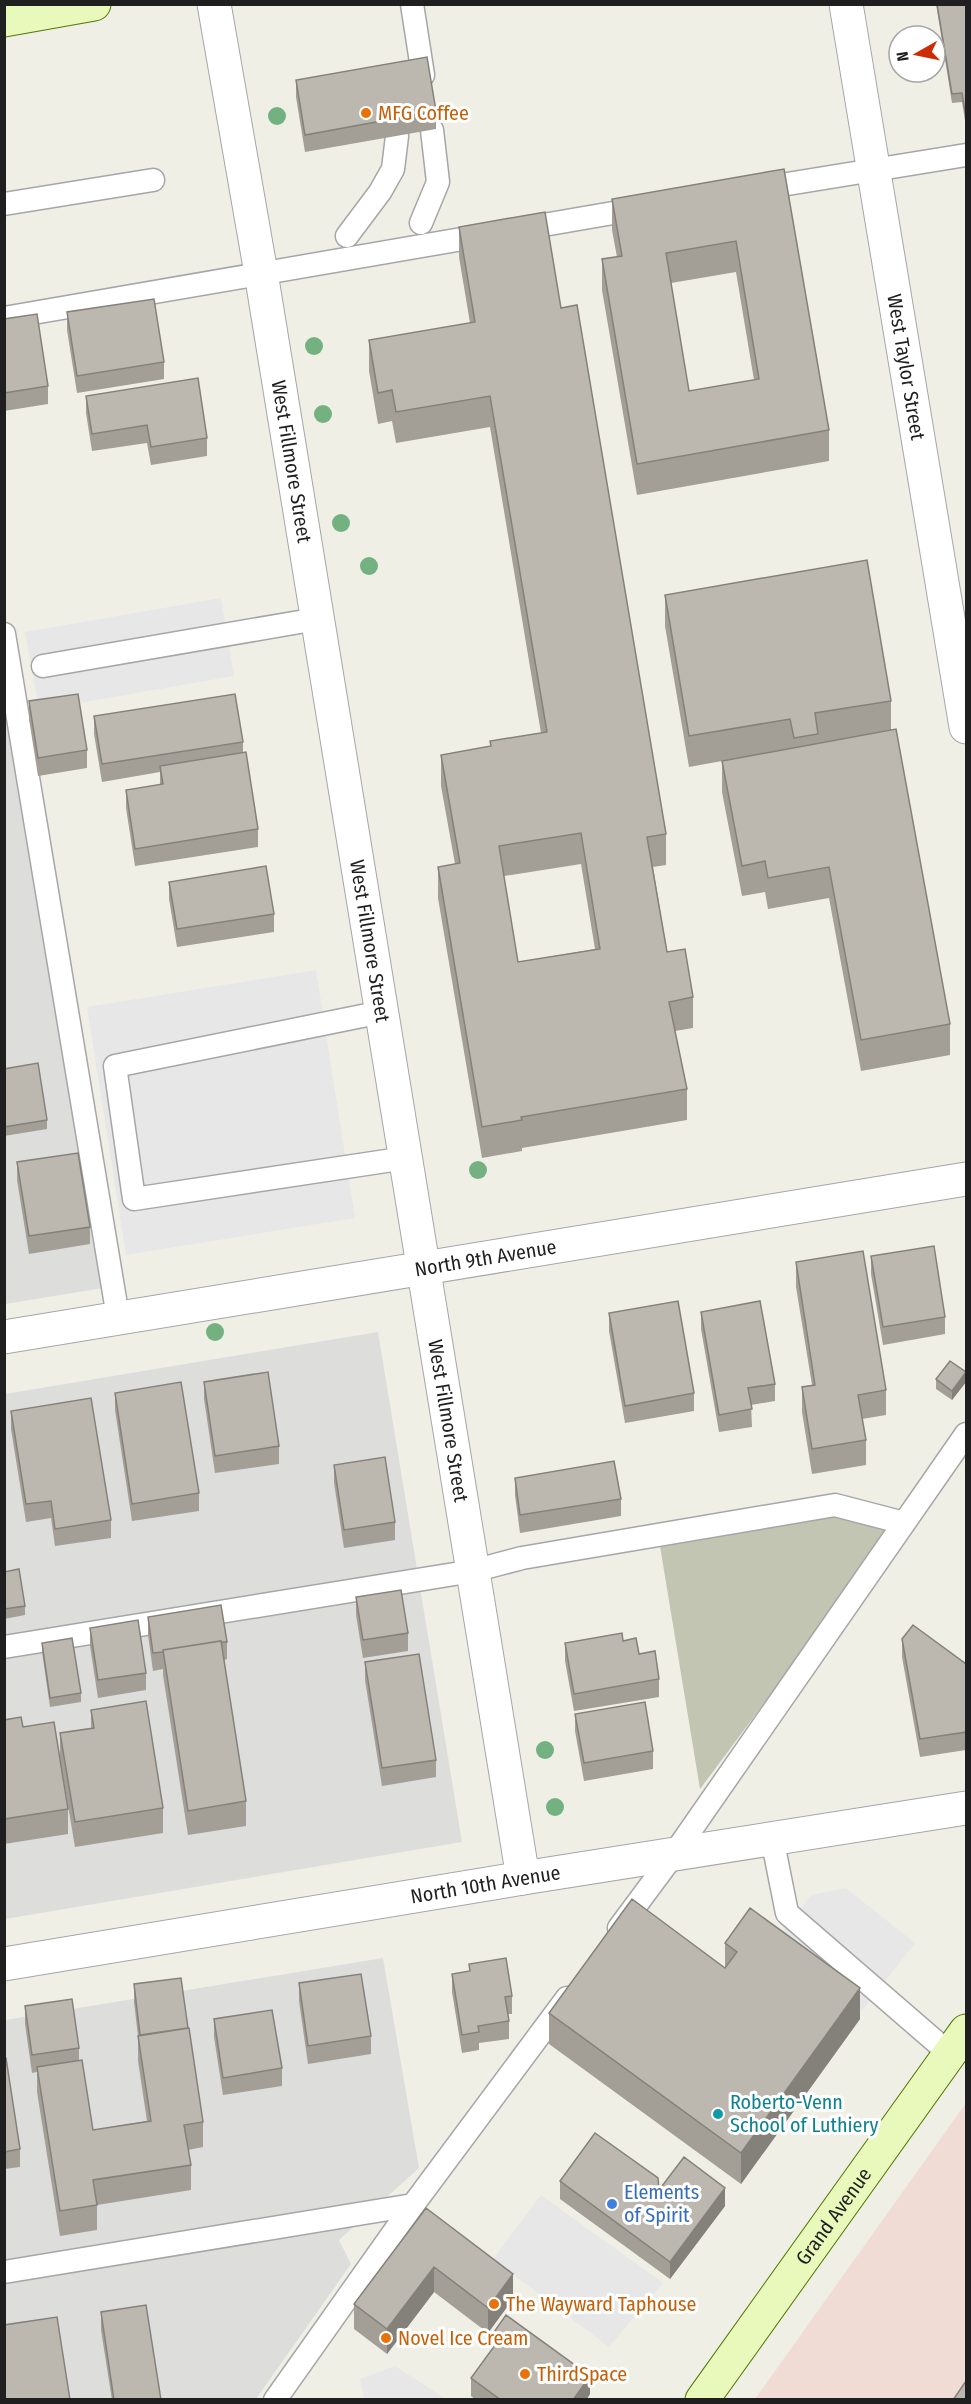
<svg xmlns="http://www.w3.org/2000/svg" width="971" height="2404" font-family="'Fira Sans Condensed',sans-serif">
  <rect width="100%" height="100%" fill="#f0efe6"/>
  <path fill="#dddddc" d="M4,700L103,1288L5,1304H4Z
    M378,1332L462,1842L5,1919V1394Z
    M383,1958L419,2168L339,2240L351,2264L256,2399L5,2400V2020Z"/>
  <path fill="#f0dcd5" d="M966,2103V2399H755Z"/>
  <path fill="#c1c5b1" d="M835,1509L899,1522L700,1789L659,1540Z"/>
  <path fill="#e7e7e7" d="M221,598L234,676L39,710L25,632Z
    M316,970L355,1218L126,1255L87,1007Z
    M846,1888L915,1943L862,2011L775,1941L811,1895Z
    M541,2195L663,2283L609,2347L493,2259Z
    M395,2366L446,2399H364L360,2379Z"/>
  <g fill="none" stroke-linecap="round" stroke-linejoin="round">
    <g stroke="#a6a6a6" stroke-width="25">
      <path id="service" d="M412,4L423,75
        M757,189L966,155
        M4,204L153,180
        M421,223L438,182L432,130
        M347,236L380,192L393,169L397,136
        M4,318L642,208
        M4,634L118,1317
        M43,666L317,619
        M382,1012L115,1066L134,1199L406,1158
        M4,1647L473,1571L522,1558L835,1505L904,1523
        M772,1838L787,1913L950,2054
        M619,1928L674,1854L966,1434
        M4,2272L413,2205
        M275,2400L413,2205L567,1998"/>
    </g>
    <g stroke="#a6a6a6" stroke-width="35">
      <g id="minor">
        <path id="s1" d="M214,4L261,273L523,1878"/>
        <path id="s2" d="M846,4L966,727"/>
        <path id="s3" d="M4,1337L966,1179"/>
        <path id="s4" d="M4,1964L523,1878L966,1808"/>
      </g>
    </g>
    <g stroke="#537706" stroke-width="35">
      <g id="secondary">
        <path d="M4,20L94,4"/>
        <path id="s5" d="M702,2400L966,2031"/>
      </g>
    </g>
    <use href="#service" stroke="#fff" stroke-width="22"/>
    <use href="#minor" stroke="#fff" stroke-width="33"/>
    <use href="#secondary" stroke="#e9f9bb" stroke-width="33"/>
  </g>
  <g fill="#73b181">
    <circle cx="277" cy="116" r="9"/>
    <circle cx="314" cy="346" r="9"/>
    <circle cx="323" cy="414" r="9"/>
    <circle cx="341" cy="523" r="9"/>
    <circle cx="369" cy="566" r="9"/>
    <circle cx="478" cy="1170" r="9"/>
    <circle cx="215" cy="1332" r="9"/>
    <circle cx="545" cy="1750" r="9"/>
    <circle cx="555" cy="1807" r="9"/>
  </g>
  <path fill="#a39e96" fill-rule="evenodd" d="M936,4H966V127L962,102L952,103Z
    M296,80L436,111V129L305,152L296,97Z
    M784,169L829,430V461L637,495L602,290V259L617,257L612,230V199ZM736,272L754,380L689,391L671,283Z
    M459,227L561,308L666,834V865L653,867L667,952L693,997V1028L675,1031L687,1089V1120L522,1148V1151L482,1158L438,898V867L455,864L441,786V755L490,747V741L541,733L490,427L396,443L392,421L378,424L369,371V340L470,323L459,257ZM581,864L595,949L518,962L504,876Z
    M67,312L164,362V379L77,393L67,330Z
    M4,319L48,386V404L4,411Z
    M86,396L207,438V456L151,465L147,443L92,451L86,413Z
    M665,595L891,701V730L950,1024V1055L861,1071L829,898L768,909L765,892L742,896L722,792V761L689,767L665,626Z
    M29,701L87,750V768L38,776L29,719Z
    M94,716L243,742V753L258,829V847L135,866L126,808V790L160,785V772L102,782L94,734Z
    M169,882L274,914V932L177,947L169,899Z
    M4,1069L47,1120V1129L4,1136Z
    M17,1162L90,1227V1244L29,1254L17,1180Z
    M871,1256L945,1317V1334L883,1345L871,1274Z
    M796,1262L886,1390V1415L862,1419L866,1440V1465L812,1474L802,1412V1387L812,1385L796,1287Z
    M701,1312L775,1384V1401L751,1405L752,1427L719,1432L701,1329Z
    M609,1313L694,1393V1411L625,1423L609,1331Z
    M936,1379L966,1382L952,1400L936,1389Z
    M204,1382L279,1446V1464L215,1473L204,1399Z
    M115,1393L199,1493V1511L132,1521L115,1410Z
    M11,1411L111,1520V1538L55,1546L51,1518L26,1522L11,1429Z
    M334,1465L395,1522V1540L344,1548L334,1483Z
    M515,1478L621,1499V1516L520,1533L515,1495Z
    M4,1572L25,1606V1615L4,1619Z
    M356,1597L408,1633V1651L363,1658L356,1615Z
    M148,1617L227,1642V1659L224,1660L246,1801V1826L188,1835L163,1675V1669L153,1671L148,1635Z
    M90,1628L146,1673V1690L98,1698L90,1646Z
    M902,1639L966,1664V1750L920,1757L902,1657Z
    M623,1641L639,1654L659,1679V1697L574,1711L565,1661V1643Z
    M42,1643L81,1693V1702L50,1707L42,1652Z
    M365,1662L436,1760V1777L382,1786L365,1680Z
    M91,1710L163,1808V1833L75,1847L60,1758V1733L91,1728Z
    M575,1714L653,1751V1769L584,1781L575,1731Z
    M4,1720L23,1727L68,1809V1834L4,1844Z
    M725,1943L860,2019L741,2184L549,2044V2013L725,1968Z
    M469,1964L512,1996V2014H508L509,2021V2039L479,2043V2050L462,2053L452,1992V1974L469,1972Z
    M299,1983L371,2036V2054L308,2064L299,2001Z
    M134,1984L188,2028L203,2122V2147L188,2150L191,2165V2190L97,2205V2230L60,2236L37,2092V2072L32,2073L25,2024V2006L79,2048V2060L93,2130L147,2121L138,2061V2036L134,2002Z
    M214,2019L282,2068V2086L223,2095L214,2037Z
    M4,2058L20,2149V2167L4,2169Z
    M560,2181L659,2190L725,2206L670,2279L560,2199Z
    M426,2208L513,2299L488,2333L434,2292L387,2354L354,2329V2304Z
    M101,2312L161,2400H112L101,2330Z
    M494,2332L590,2394L586,2400H476L471,2396V2378L494,2346Z"/>
  <path fill="#84817a" d="M966,1372V1382L952,1400V1391Z
    M860,1988V2019L741,2184V2153Z
    M725,2188V2206L670,2279V2262Z
    M434,2267V2292L387,2354V2329Z
    M513,2274V2299L488,2333V2308Z
    M590,2376V2394L586,2400H573Z"/>
  <path fill="#bdb8af" stroke="#84817a" stroke-width="1.5" fill-rule="evenodd" d="M937,4H966V117L962,93L952,94Z
    M427,57L436,111L305,135L296,80Z
    M784,169L829,430L637,464L602,259L622,256L612,199ZM736,241L759,379L689,391L666,253Z
    M545,212L561,308L577,305L666,834L647,837L667,952L685,949L693,997L669,1002L687,1089L521,1117L522,1120L482,1127L438,867L460,863L441,755L491,746L490,741L547,732L490,396L396,412L392,390L378,393L369,340L475,322L459,227ZM581,833L600,949L518,962L499,846Z
    M154,299L164,362L77,376L67,312Z
    M37,314L48,386L4,393V319Z
    M198,378L207,438L151,447L147,425L92,434L86,396Z
    M867,560L891,701L815,713L818,734L794,738L790,719L689,736L665,595Z
    M78,694L87,750L38,758L29,701Z
    M235,694L243,742L102,764L94,716Z
    M896,729L950,1024L861,1040L829,867L768,878L765,861L742,866L722,761Z
    M246,752L258,829L135,849L126,790L163,784L160,766Z
    M266,866L274,914L177,929L169,882Z
    M38,1063L47,1120L4,1127V1069Z
    M78,1153L90,1227L29,1236L17,1162Z
    M934,1246L945,1317L883,1327L871,1256Z
    M863,1251L886,1390L858,1395L866,1440L812,1449L802,1387L815,1385L796,1262Z
    M678,1301L694,1393L625,1406L609,1313Z
    M760,1301L775,1384L748,1388L752,1409L719,1415L701,1312Z
    M950,1361L966,1372L952,1391L936,1379Z
    M268,1372L279,1446L215,1456L204,1382Z
    M181,1382L199,1493L132,1504L115,1393Z
    M91,1398L111,1520L55,1529L51,1501L26,1504L11,1411Z
    M385,1457L395,1522L344,1530L334,1465Z
    M614,1461L621,1499L520,1515L515,1478Z
    M19,1569L25,1606L4,1609V1572Z
    M401,1590L408,1633L363,1640L356,1597Z
    M221,1605L227,1642H221V1641L163,1650V1652L153,1653L148,1617Z
    M138,1620L146,1673L98,1680L90,1628Z
    M913,1625L966,1664V1732L920,1739L902,1639Z
    M622,1633L623,1641L636,1638L639,1654L655,1651L659,1679L574,1694L565,1643Z
    M72,1638L81,1693L50,1698L42,1643Z
    M221,1641L246,1801L188,1811L163,1650Z
    M419,1654L436,1760L382,1768L365,1662Z
    M146,1701L163,1808L75,1822L60,1733L94,1728L91,1710Z
    M645,1702L653,1751L584,1763L575,1714Z
    M21,1717L23,1727L54,1722L68,1809L4,1819V1720Z
    M632,1899L725,1968L737,1952L725,1943L750,1908L860,1988L741,2153L549,2013Z
    M506,1958L512,1996L505,1997L509,2021L478,2026L479,2032L462,2035L452,1974L470,1971L469,1964Z
    M361,1974L371,2036L308,2046L299,1983Z
    M181,1978L188,2028L140,2035L134,1984Z
    M72,1999L79,2048L32,2055L25,2006Z
    M272,2010L282,2068L223,2078L214,2019Z
    M189,2028L203,2122L184,2125L191,2165L93,2180L97,2205L60,2211L37,2067L82,2060L93,2130L151,2121L138,2036Z
    M4,2058H6L20,2149L4,2152Z
    M595,2133L658,2178L659,2190L684,2157L725,2188L670,2262L560,2181Z
    M426,2208L513,2274L488,2308L434,2267L387,2329L354,2304Z
    M146,2305L161,2400H114L101,2312Z
    M506,2315L590,2376L573,2400H501L471,2378L501,2337L494,2332Z
    M57,2317L70,2400H4V2325Z
    M966,2381V2400H953Z"/>
  <g fill="#e8710a" stroke="#fff" stroke-width="2">
    <circle cx="366" cy="113" r="6"/>
    <circle cx="494" cy="2304" r="6"/>
    <circle cx="386" cy="2338" r="6"/>
    <circle cx="525" cy="2374" r="6"/>
  </g>
  <circle fill="#0f9aa8" stroke="#fff" stroke-width="2" cx="718" cy="2114" r="6"/>
  <circle fill="#3f7fe0" stroke="#fff" stroke-width="2" cx="612" cy="2204" r="6"/>
  <g text-anchor="middle" dominant-baseline="central" stroke-width="6" stroke-linejoin="round" paint-order="stroke">
    <g font-size="20" fill="#c56008" stroke="#fff" text-anchor="start">
      <text x="378" y="113">MFG Coffee</text>
      <text x="506" y="2304">The Wayward Taphouse</text>
      <text x="398" y="2338">Novel Ice Cream</text>
      <text x="537" y="2374">ThirdSpace</text>
    </g>
    <g font-size="20" fill="#1f1f1f" stroke="#fff">
      <text stroke="none"><textPath href="#s2" startOffset="368">West Taylor Street</textPath></text>
      <text stroke="none"><textPath href="#s1" startOffset="464">West Fillmore Street</textPath></text>
      <text stroke="none"><textPath href="#s1" startOffset="950">West Fillmore Street</textPath></text>
      <text stroke="none"><textPath href="#s3" startOffset="488">North 9th Avenue</textPath></text>
      <text stroke="none"><textPath href="#s1" startOffset="1436">West Fillmore Street</textPath></text>
      <text stroke="none"><textPath href="#s4" startOffset="488">North 10th Avenue</textPath></text>
      <text stroke="none"><textPath href="#s5" startOffset="226">Grand Avenue</textPath></text>
    </g>
    <g font-size="20" fill="#0d838f" stroke="#fff" text-anchor="start">
      <text x="730" y="2102">Roberto-Venn<tspan x="730" dy="23">School of Luthiery</tspan></text>
    </g>
    <g font-size="20" fill="#366cbe" stroke="#fff" text-anchor="start">
      <text x="624" y="2192">Elements<tspan x="624" dy="23">of Spirit</tspan></text>
    </g>
  </g>
  <rect width="971" height="2404" fill="none" stroke="#1f1f1f" stroke-width="12"/>
  <g transform="translate(917 54) rotate(261)"><circle r="28" fill="#ffffff" stroke="#a5a5a5" stroke-width="1.5"/>
  <path d="M0-4.5L10 22L0 15L-10 22Z" fill="#cd2c02"/>
  <text y="-9" font-size="16" font-weight="bold" text-anchor="middle" fill="#1f1f1f">N</text>
  </g>
</svg>
